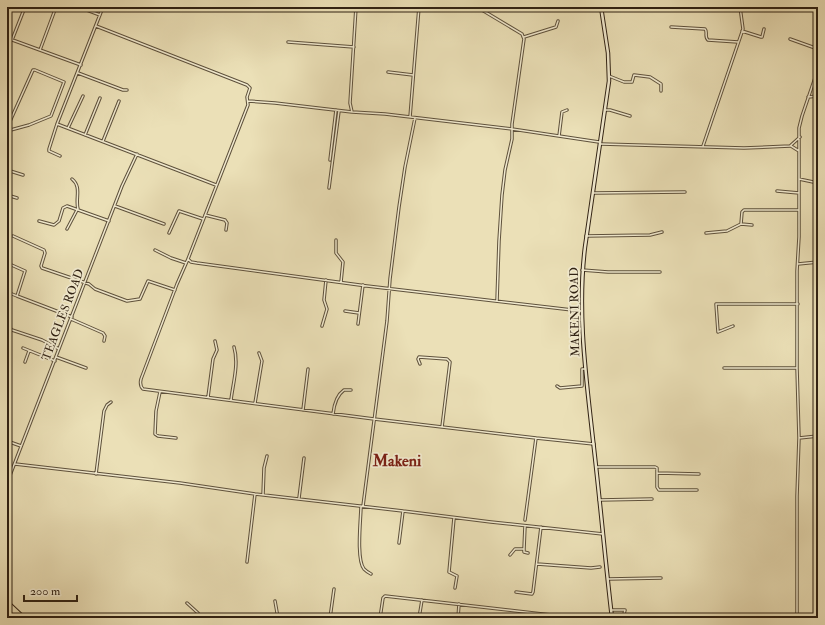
<svg xmlns="http://www.w3.org/2000/svg" width="825" height="625" font-family="'IM FELL Double Pica',serif">
  <rect width="100%" height="100%" fill="#ebe0b7"/>
  <filter id="stains"><feTurbulence type="fractalNoise" baseFrequency=".005" numOctaves="4"/><feColorMatrix values="0 0 0 0 .2 0 0 0 0 .09 0 0 0 0 .02 0 0 0 .5 -.17"/></filter>
  <radialGradient id="worn" r=".72"><stop offset=".6" stop-color="#630" stop-opacity="0"/><stop offset="1" stop-color="#630" stop-opacity=".3"/></radialGradient>
  <g fill="none" stroke-linecap="round" stroke-linejoin="round">
    <g stroke="#5e513c" stroke-width="3.5">
      <path id="street" d="M79,7L100,15
        M103,7L57,124L216,185
        M356,7L350,103L352,112L385,114L512,129L599,142
        M477,7L522,34L524,39L512,124V139L505,170L502,195L499,241L497,301
        M96,26L247,85L250,88L247,97L248,105L188,259L177,284L141,379C140,383 140,386 143,389L374,419L536,438L594,444
        M671,27L705,29C708,32 704,37 708,40L738,42
        M742,31L761,37H762L764,29
        M524,37L556,27L558,21
        M7,38L81,65
        M790,39L818,49
        M12,40L25,7
        M288,42L354,47
        M40,50L56,7
        M388,72L413,75
        M78,73L123,90H127
        M609,76L624,82H632L634,75L650,77L661,84V91
        M808,97L818,96
        M248,101L275,103L352,112
        M605,110H610L630,116
        M410,117L419,7
        M57,124L49,149V151L60,156
        M7,128L33,70H35L64,82L51,116L29,125L7,131
        M68,128L83,96
        M85,135L100,98
        M559,136L562,112L567,110
        M103,141L119,101
        M601,144L744,148L790,146L800,137
        M703,146L743,29L740,7
        M791,146L799,151
        M330,160L336,110
        M7,170L23,175
        M72,179C82,187 75,198 78,209
        M799,179L818,183
        M329,188L339,111
        M777,191L799,193
        M594,193L685,192
        M7,195L17,198
        M115,206L164,224
        M205,215L225,220L227,223L226,230
        M39,221L54,225L59,221L63,208L67,206L109,221
        M741,224L742,212L744,210H799
        M67,229L77,210
        M169,233L179,211L203,219
        M706,233L727,231L741,224L752,225
        M13,236L44,250L45,253L41,266L42,268L89,284L95,289L127,301L140,299L148,281L175,290
        M586,236L650,235L662,232
        M336,240V253L343,262L341,282
        M155,250L171,258L186,263
        M188,259L191,262L197,263L367,286L581,311
        M7,263L25,271L17,296L72,317
        M798,264L818,262
        M582,270L608,272H660
        M7,292L17,296
        M345,311L359,313
        M71,319L103,333L105,336L104,341
        M7,321L9,327L12,330L42,340L59,349
        M358,324L363,285
        M322,326L327,309L324,300L326,280
        M733,326L718,332L716,304H798
        M23,348L55,361
        M56,357L86,368
        M25,362L29,351
        M420,364L418,359L419,357L447,359L450,362L442,427
        M724,368H797
        M557,386L560,388L582,386V369H585
        M160,392L156,411L155,434L158,436L176,438
        M208,397L213,359L217,350L215,341
        M231,400C233,383 239,364 234,347
        M255,403L262,361L259,353
        M303,410L308,369
        M333,414C334,405 337,395 344,390H351
        M799,438L818,436
        M7,441L21,446
        M15,464L180,483L255,494L403,511L491,522L603,534
        M596,467H655L657,468V473L699,474
        M657,473V487L659,490H697
        M96,474L104,411L107,405L111,402
        M7,483L122,186L137,154
        M263,495L264,468L267,456
        M299,498L304,458
        M599,500L652,499
        M361,506C361,518 356,559 364,569C366,571 369,573 371,574
        M363,506L387,321L390,279L399,207L405,167L415,118
        M454,518L449,572L457,576L455,588
        M525,520L536,438
        M525,526L524,549V552L528,553
        M399,543L403,511
        M510,555L515,549H524
        M247,562L255,494
        M537,564L591,568L600,567
        M608,579L661,578
        M516,592L532,594L533,592L541,527
        M275,601L278,618
        M187,603L198,613L200,618
        M612,610H625L623,618
        M330,618L334,589
        M380,618L383,598L385,596L577,618
        M419,618L422,600
        M458,618L459,604
        M797,618V496L799,438L797,368V271L799,237V128L802,116L818,69"/>
    </g>
    <g stroke="#2f2113" stroke-width="4.5">
      <path id="secondary" d="M601,7L608,53L609,81L585,247C577,312 586,376 593,440C600,499 605,559 612,618
        M611,616L627,618
        M798,618L818,616"/>
    </g>
    <g stroke="#2f2113" stroke-width="5">
      <path id="primary" d="M7,602L24,618
        M7,606L20,618"/>
    </g>
    <use href="#street" stroke="#f2ebd0" stroke-width="1.5"/>
    <use href="#secondary" stroke="#f2ebd0" stroke-width="2.5"/>
    <use href="#primary" stroke="#ebe0b7" stroke-width="3"/>
  </g>
  <g text-anchor="middle" dominant-baseline="central" stroke-width="3.5" stroke-linejoin="round" paint-order="stroke">
    <g font-size="12" fill="#2f2113" stroke="#f2ebd0">
      <text transform="translate(575 312) rotate(-91)">MAKENI ROAD</text>
      <text transform="translate(63 315) rotate(-69)">TEAGLES ROAD</text>
    </g>
    <g font-size="16" font-weight="bold" fill="#7a1f14" stroke="#f2ebd0">
      <text x="397" y="461">Makeni</text>
    </g>
  </g>
  <rect width="825" height="625" fill="none" stroke="#ebe0b7" stroke-width="24"/>
  <rect x="8" y="8" width="809" height="609" fill="none" stroke="#2f2113" stroke-width="2"/>
  <rect x="12" y="12" width="801" height="601" fill="none" stroke="#2f2113"/>
  <path d="M24 595v6h53v-6" fill="none" stroke="#2f2113" stroke-width="2"/>
  <text x="30" y="595" font-size="12" fill="#2f2113" stroke="#f2ebd0" stroke-width="3" paint-order="stroke">200 m</text>
  <rect width="100%" height="100%" filter="url(#stains)"/>
  <rect width="100%" height="100%" fill="url(#worn)"/>
</svg>
